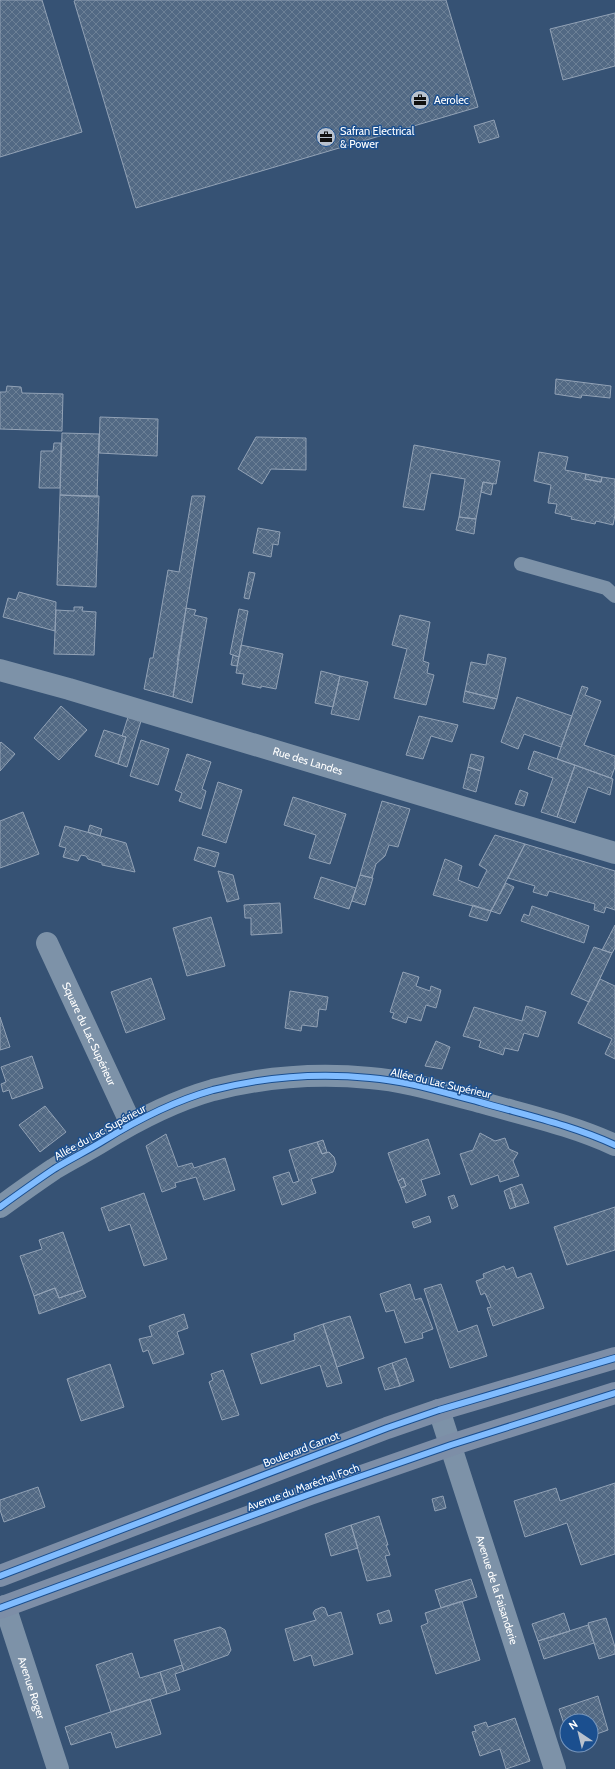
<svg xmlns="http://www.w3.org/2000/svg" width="615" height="1769" font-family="Cabin,sans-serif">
  <defs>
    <pattern id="building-cross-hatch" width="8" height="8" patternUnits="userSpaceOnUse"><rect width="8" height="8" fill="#526984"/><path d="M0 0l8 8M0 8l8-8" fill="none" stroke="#6c8096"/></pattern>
  </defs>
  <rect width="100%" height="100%" fill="#365274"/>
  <path fill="url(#building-cross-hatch)" stroke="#92a2b6" d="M0,0H42L82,132L0,157Z
    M76,0H446L478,107L136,208L74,1Z
    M615,13V66L563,80L550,29Z
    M494,120L499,137L479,143L474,126Z
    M556,379L611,386L610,398L582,395L581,398L555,394Z
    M7,386L21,387L22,393L63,394L62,431L0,429V392H6Z
    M100,417L158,419L157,456L99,453Z
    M62,433L99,434L97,497L60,495Z
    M256,437L306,438V470L271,469L262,484L238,469Z
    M54,443H61L60,488H39L41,451H53Z
    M414,445L500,461L496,484L483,482L476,519L459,517L465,479L431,473L424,510L403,507Z
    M539,452L568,457L565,470L586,474L585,479L601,482L602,477L615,479V515L613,525L596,521L595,524L571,519L572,517L555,513L557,504L548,503L551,485L534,481Z
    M586,474L602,477L601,482L585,479Z
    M483,482L493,484L491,495L481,492Z
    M60,495L99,496L96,587L57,585Z
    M192,496H205L177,662L178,663L173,697L144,689L150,658H153L168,570L179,572Z
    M459,517L476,519L474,534L456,530Z
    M258,528L280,532L278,545L273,544L271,557L253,553Z
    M249,572L255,573L249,599L244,598Z
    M19,592L56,602L55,631L3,617L8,598L16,600Z
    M74,607H83L82,611L96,612L94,655L54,654L56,610L74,611Z
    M186,608L196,610L194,615L207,618L192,703L173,697Z
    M239,609L248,611L239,657L230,654Z
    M400,615L430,622L423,661L429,663L427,673L434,675L426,705L394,698L407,649L392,645Z
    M241,645L283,654L276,689L261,686V688L242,684L244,674L236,673Z
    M488,654L506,658L497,699L465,691L471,662L486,665Z
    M233,655L239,657L237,666L231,665Z
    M321,671L340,676L333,707L315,703Z
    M340,676L368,682L359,720L331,714Z
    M582,686L588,688L585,695L601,701L584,745L615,756V767L611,778L557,759Z
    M465,691L497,699L494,709L463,702Z
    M517,697L572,716L561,747L524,734L518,749L501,742Z
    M61,706L87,730L59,760L34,738Z
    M419,716L458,725L452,742L431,736L423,759L406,755Z
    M128,717L141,721L127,767L118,764L126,737L122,736Z
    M104,730L126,737L118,764L95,756Z
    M141,740L169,749L158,785L130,776Z
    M1,742L15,754L0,771V743Z
    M534,751L575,765L557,817L541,812L553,778L528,769Z
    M187,754L211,762L202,789L206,791L201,809L179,801L182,793L175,790Z
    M471,754L484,757L481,771L468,767Z
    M575,765L613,779L610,795L588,787L575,823L557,817Z
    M468,767L481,771L476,792L463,788Z
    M218,782L242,790L226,843L202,835Z
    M520,790L528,793L524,806L515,804Z
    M293,797L346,814L330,864L309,858L316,835L284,825Z
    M382,801L410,809L398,847L389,845L385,856L376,864L372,878L360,875Z
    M23,812L39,854L0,868V821Z
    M90,825L102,829L100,836L88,832Z
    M65,826L126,843L135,872L102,865V863L88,859L86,856L81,855L78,861L63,857L66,848L59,846Z
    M495,835L525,844L491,911L433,895L445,859L462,866L458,880L478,888L487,870L479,865Z
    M525,844L615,871V910L606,907L604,913L594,910L595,904L549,891L547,896L533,892L535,886L508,878Z
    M198,847L219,853L215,867L194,860Z
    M218,871L233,875L239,899L227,902Z
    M360,875L373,878L365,905L352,901Z
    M321,877L356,888L349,909L314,898Z
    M506,883L514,887L500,914L491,911Z
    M280,903L282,933L251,935V918H245L244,905Z
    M473,905L491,911L487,921L469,916Z
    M532,906L589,926L584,943L521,921L524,914L529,916Z
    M211,917L225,966L187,976L173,928Z
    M615,925V948L612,953L602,950Z
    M594,947L612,953L589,1002L571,994Z
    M403,972L419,977L416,986L430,991L431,986L441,990L436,1008L426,1005L421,1021L408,1017L406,1023L392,1018L394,1013L390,1012Z
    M151,978L165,1019L126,1033L111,992Z
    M600,979L615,986V1059L605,1054L612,1039L578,1023Z
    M290,991L328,997L326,1010L319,1009L317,1027L302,1025L301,1031L285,1028Z
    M526,1006L546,1012L538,1037L524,1033L518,1051L505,1048L503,1055L479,1047L481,1041L463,1036L474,1007L522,1021Z
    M0,1017L10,1047L0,1050Z
    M436,1041L450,1047L442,1069L425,1066Z
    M32,1056L43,1088L12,1099L9,1090L3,1092L1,1084L6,1082L1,1067Z
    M45,1106L66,1132L40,1152L19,1125Z
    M480,1133L495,1141L505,1138L509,1149L518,1153L513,1161L519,1176L500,1182L498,1175L471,1185L460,1154L473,1150Z
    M166,1134L178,1167L192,1163L194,1168L225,1158L235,1190L204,1200L196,1177L175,1183L176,1187L162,1192L146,1146Z
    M428,1139L440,1174L421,1180L426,1195L406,1203L401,1188L406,1186L403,1178L398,1181L388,1153Z
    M323,1140L327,1152L322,1154L317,1142Z
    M317,1142L322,1154L329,1152L334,1157L336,1164L333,1172L311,1179L316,1193L282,1205L273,1177L289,1172L293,1183L299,1181L289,1150Z
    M403,1178L406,1186L401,1188L398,1181Z
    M522,1184L529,1203L516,1207L510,1188Z
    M510,1188L516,1207L510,1209L504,1191Z
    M144,1193L167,1259L144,1266L130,1224L109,1231L101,1208Z
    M454,1195L458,1206L452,1209L448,1197Z
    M615,1207V1250L567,1265L554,1227Z
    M429,1216L431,1222L414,1228L412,1222Z
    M63,1232L83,1290L59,1298L55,1288L34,1296L20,1256L42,1249L39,1240Z
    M504,1266L506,1270L513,1267L517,1278L531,1273L544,1308L493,1326L487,1308L491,1307L485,1293L481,1295L476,1281L484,1278L483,1274Z
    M410,1284L415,1300L421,1298L433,1329L422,1333L423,1338L405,1343L394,1310L386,1312L380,1294Z
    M441,1284L458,1332L477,1325L487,1356L450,1368L424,1289Z
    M55,1288L59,1298L83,1290L86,1297L39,1314L34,1296Z
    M184,1314L188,1328L177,1332L184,1354L153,1364L148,1350L143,1352L139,1339L152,1336L149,1326Z
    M350,1316L364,1358L337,1367L323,1324Z
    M323,1324L342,1383L327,1387L320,1365L261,1384L251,1354L295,1340L294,1334Z
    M406,1358L414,1381L400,1386L392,1363Z
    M392,1363L400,1386L385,1390L378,1368Z
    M110,1364L124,1407L81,1421L67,1379Z
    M223,1370L239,1415L222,1420L209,1382L213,1380L211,1374Z
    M615,1483V1554L581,1565L567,1523L525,1537L514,1501L556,1488L560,1501Z
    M38,1487L45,1507L4,1522L0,1510V1500Z
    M443,1496L446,1508L435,1511L432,1499Z
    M379,1516L388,1545H386L390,1555L385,1556L391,1576L367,1581L351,1525Z
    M351,1525L358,1548L331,1556L325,1534Z
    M471,1579L477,1597L441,1608L435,1590Z
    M462,1601L480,1660L436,1674L421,1626L428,1623L425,1613Z
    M322,1607L325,1608L328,1616L341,1612L353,1654L314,1666L311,1655L294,1661L285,1629L316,1620L313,1613L315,1610Z
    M389,1610L392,1621L380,1624L377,1614Z
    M564,1613L570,1631L538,1641L532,1624Z
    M606,1618L615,1647V1654L599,1659L588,1623Z
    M588,1625L594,1643L544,1659L538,1641Z
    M220,1627L225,1630L231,1650L228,1655L184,1671L174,1640Z
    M132,1653L140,1678L160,1672L167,1694L111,1712L96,1665Z
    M182,1665L184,1671L175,1674L180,1690L167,1694L160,1672Z
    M598,1696L608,1730L591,1736V1721H567V1733L559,1709Z
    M150,1699L161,1734L116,1748L111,1732L71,1745L65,1727Z
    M515,1718L530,1761L506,1769L500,1749L480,1756L472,1732L476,1731L474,1726L486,1722L488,1727Z"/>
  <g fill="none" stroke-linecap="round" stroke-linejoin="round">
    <path stroke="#7d92a8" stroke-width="14" d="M521,564L606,588L615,596"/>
    <g stroke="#7d92a8" stroke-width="22">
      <path id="s1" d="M0,670L69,689L615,853"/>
      <path id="s2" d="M47,943L131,1124"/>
      <path d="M0,1207C18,1194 36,1181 54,1169C70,1159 87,1151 103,1141C137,1120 174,1101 213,1090C264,1077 318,1073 370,1078C408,1081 444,1093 480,1102C525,1115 572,1125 615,1145"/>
      <path id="s3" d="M439,1410L555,1769"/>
      <path id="s4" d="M5,1606L58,1769"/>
    </g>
    <path stroke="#7d8ea7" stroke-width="22" d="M0,1576L387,1428L439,1410L615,1358
      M0,1608L310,1494L451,1445L615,1393"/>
    <g stroke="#1b4f8f" stroke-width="8">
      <path id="cycleway" d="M0,1207C18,1194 36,1181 54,1169C70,1159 87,1151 103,1141C137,1120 174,1101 213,1090C264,1077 318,1073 370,1078C408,1081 444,1093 480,1102C525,1115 572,1125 615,1145
        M0,1576L387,1428L439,1410L615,1358
        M0,1608L310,1494L451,1445L615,1393"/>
    </g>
    <use href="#cycleway" stroke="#80bcff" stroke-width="6"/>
  </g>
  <defs>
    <g id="office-disc" transform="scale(1)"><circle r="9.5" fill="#b9c2ce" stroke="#1b4f8f"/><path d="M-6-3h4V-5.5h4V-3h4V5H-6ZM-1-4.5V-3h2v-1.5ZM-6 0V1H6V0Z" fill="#111"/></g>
  </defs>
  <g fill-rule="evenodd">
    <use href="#office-disc" x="420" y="100"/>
    <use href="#office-disc" x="326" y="137"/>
  </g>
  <g text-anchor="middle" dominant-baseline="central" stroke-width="3" stroke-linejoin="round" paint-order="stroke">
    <g font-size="11" fill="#fff" stroke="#1b4f8f" text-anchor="start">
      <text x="434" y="100">Aerolec</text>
      <text x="340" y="131">Safran Electrical<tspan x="340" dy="13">&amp; Power</tspan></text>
    </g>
    <g font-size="11" fill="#fff" stroke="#1b4f8f">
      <text stroke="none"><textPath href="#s1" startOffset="321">Rue des Landes</textPath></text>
      <text stroke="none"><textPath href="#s2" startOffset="100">Square du Lac Supérieur</textPath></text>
      <text transform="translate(441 1083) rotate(13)">Allée du Lac Supérieur</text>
      <text transform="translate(100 1132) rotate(-29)">Allée du Lac Supérieur</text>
      <text transform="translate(301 1449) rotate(-21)">Boulevard Carnot</text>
      <text transform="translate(303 1487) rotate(-20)">Avenue du Maréchal Foch</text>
      <text stroke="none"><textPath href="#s3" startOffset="189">Avenue de la Faisanderie</textPath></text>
      <text stroke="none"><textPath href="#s4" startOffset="86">Avenue Roger</textPath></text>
    </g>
  </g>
  <g transform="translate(579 1733) rotate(325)"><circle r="19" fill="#1b4f8f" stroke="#7695bc"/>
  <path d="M0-3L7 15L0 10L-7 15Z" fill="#b9c2ce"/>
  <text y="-6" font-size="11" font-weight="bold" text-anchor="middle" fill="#ffffff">N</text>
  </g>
</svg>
